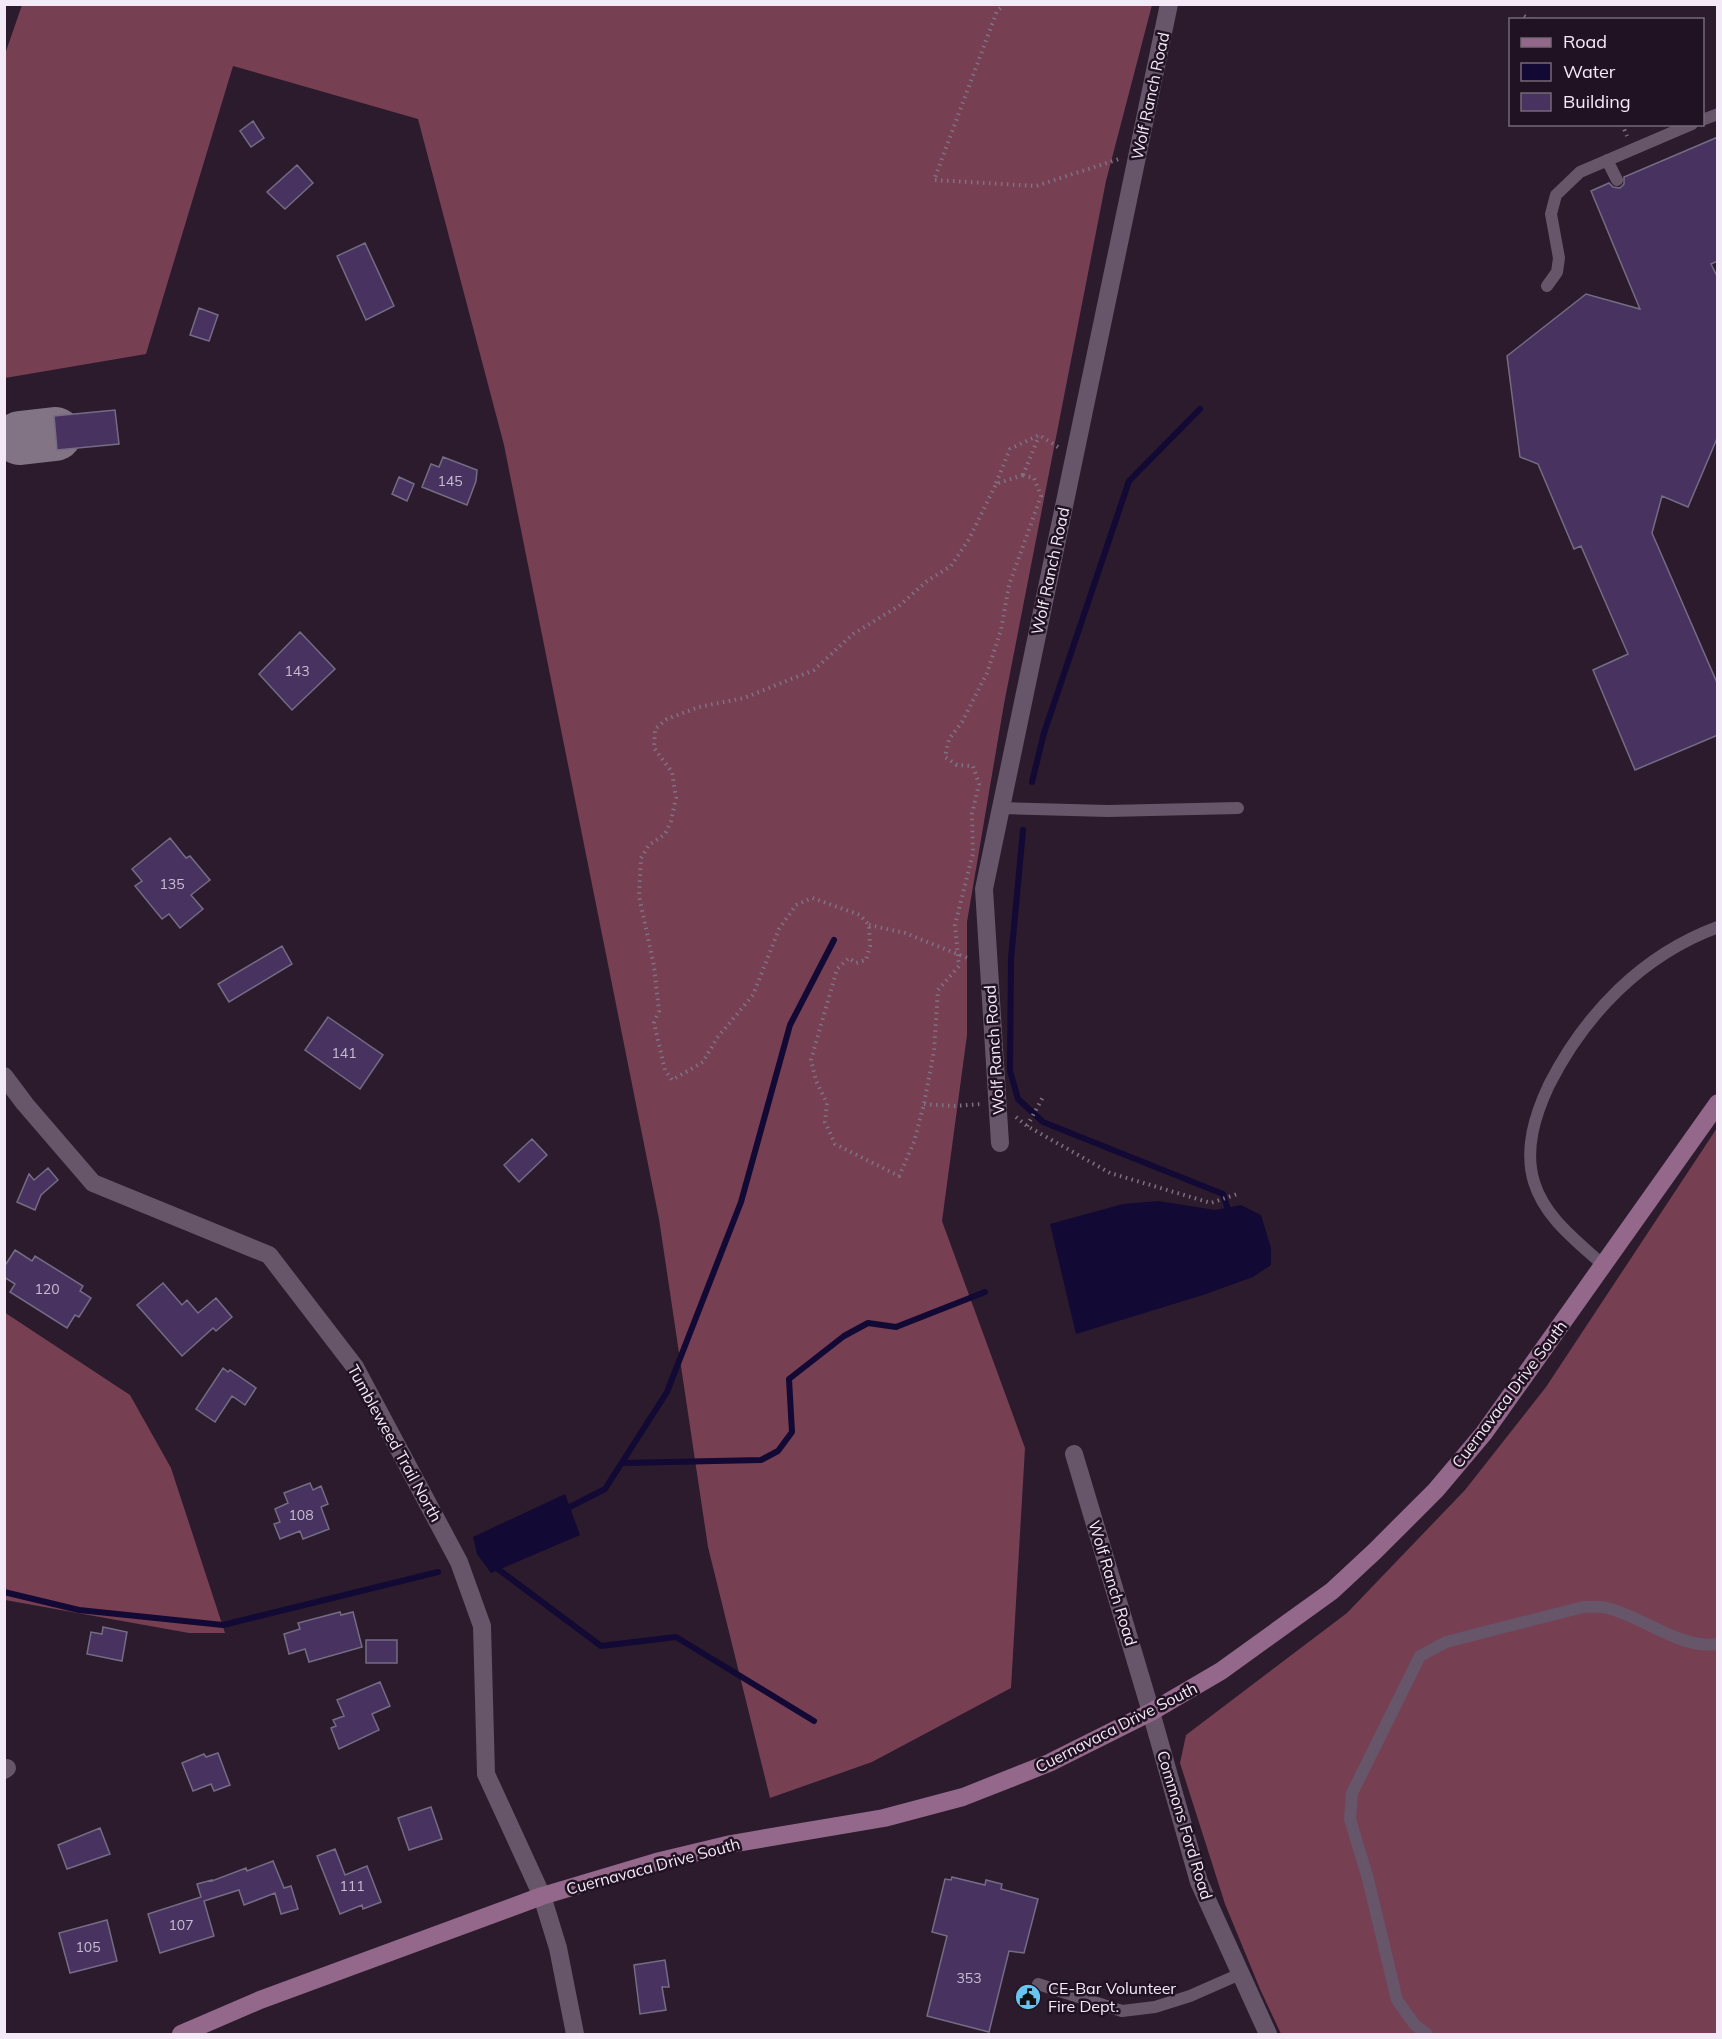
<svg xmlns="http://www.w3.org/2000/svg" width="1722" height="2039" font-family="Mulish,sans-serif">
  <rect width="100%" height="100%" fill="#2b1b2d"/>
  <path fill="#763f52" d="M22,5H1152L1106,181L1004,704L967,922V1035L942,1221L1025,1448L1011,1688L872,1762L770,1798L708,1547L659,1219L504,445L418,119L233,66L146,354L5,378L4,57Z
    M1717,1128V2034H1281L1260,1989L1225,1904L1180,1763L1186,1735L1347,1613L1465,1490L1546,1387Z
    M4,1312L130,1395L171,1468L225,1633H189L5,1600Z"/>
  <path fill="#120934" d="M1158,1201L1215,1210L1241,1205L1261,1215L1271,1248V1265L1253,1277L1203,1295L1076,1334L1050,1224L1123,1204Z
    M565,1494L580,1535L491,1573L477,1554L473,1537Z"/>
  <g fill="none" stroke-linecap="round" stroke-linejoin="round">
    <path stroke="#120934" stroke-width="6" d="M1032,782L1044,733L1129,481L1200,409
      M1023,830L1011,959L1010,1071L1018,1099L1043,1122L1223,1194L1230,1216
      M622,1463L761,1460L778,1451L792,1432L789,1379L844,1336L868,1323L896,1327L985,1292
      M564,1510L605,1489L667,1392L741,1202L790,1025L834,940
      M494,1566L601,1646L676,1637L814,1721
      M4,1592L79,1610L223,1625L438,1572"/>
    <path stroke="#827484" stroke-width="54" d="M20,438L55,434"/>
  </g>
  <path fill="#483360" stroke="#766b84" stroke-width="1.5" d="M253,121L264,138L251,147L240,131Z
    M1718,137V261L1711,264L1718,278V436L1688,507L1662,496L1652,533L1718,685V735L1635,770L1593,670L1628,654L1581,546L1574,549L1538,464L1520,457L1507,356L1586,294L1640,309L1591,191L1609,183L1613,187L1620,188L1624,184V177Z
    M297,165L313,183L285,209L267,192Z
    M365,243L394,306L366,320L337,256Z
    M199,308L218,315L209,341L190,335Z
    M115,410L119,444L57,450L54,416Z
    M443,457L477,470L476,481L467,505L422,487L431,464L439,467Z
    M399,477L414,484L407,501L392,494Z
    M300,632L335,669L292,710L259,674Z
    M170,838L186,858L190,856L210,880L191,895L203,909L180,928L169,914L162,919L135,886L142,881L132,869Z
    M282,946L292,964L229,1002L218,984Z
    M328,1017L383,1055L360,1089L305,1050Z
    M532,1139L547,1155L519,1182L504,1165Z
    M48,1168L58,1180L41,1195L35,1210L17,1202L29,1174L34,1180Z
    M15,1250L32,1261L35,1256L83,1286L80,1291L91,1298L79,1317L75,1315L67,1328L10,1292L15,1284L4,1277V1267Z
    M163,1283L182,1305L187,1300L198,1313L216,1298L232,1317L216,1331L213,1328L182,1356L137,1305Z
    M223,1368L228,1372L230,1370L256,1388L245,1405L232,1396L215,1422L196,1409Z
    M310,1483L313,1490L321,1486L328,1504L321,1507L329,1529L303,1539L300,1531L280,1539L274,1524L280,1522L275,1509L288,1503L284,1493Z
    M340,1612L341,1615L353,1612L362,1647L309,1662L305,1649L289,1654L284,1634L300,1629L298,1623Z
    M103,1627L127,1632L122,1661L87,1654L91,1632L102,1634Z
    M366,1640H397V1663H366Z
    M380,1682L390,1706L372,1714L379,1730L339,1749L331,1728L336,1726L333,1720L344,1716L337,1700Z
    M218,1753L230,1785L214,1791L211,1784L193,1791L182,1763L204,1754L206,1757Z
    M431,1807L442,1839L409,1850L398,1818Z
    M100,1828L110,1854L67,1869L58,1845Z
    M335,1849L345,1875L367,1866L381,1902L363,1909L362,1905L340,1914L317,1856Z
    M273,1861L284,1888L291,1886L298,1909L281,1914L275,1893L244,1905L239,1890L204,1901L214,1936L160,1953L148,1914L201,1897L197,1884L212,1880V1881L246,1868L247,1871Z
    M952,1877L985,1885L986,1880L1002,1884L1001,1889L1038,1899L1024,1953L1009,1951L989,2032L927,2016L947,1936L932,1932L945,1879L951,1880Z
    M107,1920L117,1961L70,1973L59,1933Z
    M665,1960L669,1987H662L666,2010L640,2014L634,1965Z"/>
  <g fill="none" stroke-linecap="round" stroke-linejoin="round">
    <path stroke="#807282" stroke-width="4" stroke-dasharray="1.5 4.5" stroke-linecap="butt" d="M1005,4L997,11L934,180L1036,186L1119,159
      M1524,16L1531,20
      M1622,124L1627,136
      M1023,475L1034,478L1041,496L1009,585L1001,630L987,673L962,722L949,739L945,757L957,765L973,766L979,784L972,814L973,853L955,925L959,966L938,990L934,1051L924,1104L914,1142L899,1176L835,1144L825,1122L827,1103L816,1081L811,1060L837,969L849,958L856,963L866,960L870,946L869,925L860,915L812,898L796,905L779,929L753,995L717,1038L703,1062L672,1080L665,1070L654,1023L659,1011L654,966L639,896L641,858L649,845L665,834L671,821L676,798L672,772L654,748L655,729L667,719L699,707L744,698L814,670L853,634L899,606L927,581L951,566L969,539L996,484Z
      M1023,475L1039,436
      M996,483L1010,449L1039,435L1058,447
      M869,925L905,933L970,959
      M924,1104L954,1106L981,1104
      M1016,1117L1027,1126L1110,1173L1211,1203L1237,1194
      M1027,1126L1044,1095"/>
    <path stroke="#67556a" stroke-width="12" d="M1702,120L1718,114
      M1607,160L1617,180
      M1547,286L1557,272L1559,258L1551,214L1556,195L1580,172L1692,124
      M1001,808L1108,811L1238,808
      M1603,1265C1577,1241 1545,1218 1534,1182C1524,1149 1535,1115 1549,1085C1585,1014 1642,955 1718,927
      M1038,1984L1122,2011L1155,2007L1190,1996L1240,1974
      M1427,2034L1415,2025L1397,2000L1368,1879L1350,1819L1352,1793L1420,1656L1446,1642L1583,1607C1591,1607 1599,1606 1607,1608C1642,1616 1681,1650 1718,1644"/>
    <path stroke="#67556a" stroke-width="18" d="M4,1076L25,1104L93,1183L269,1255L355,1367L459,1562L482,1626L486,1774L542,1896L558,1948L575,2034
      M1000,1143L984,889L1169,4
      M1074,1454L1151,1712L1199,1882L1268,2034
      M4,1770L7,1768"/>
    <path stroke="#93688b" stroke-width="18" d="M181,2034L260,2000L542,1896L656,1862L731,1844L884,1818L963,1797L1049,1763L1151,1712L1221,1671L1332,1591L1375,1551L1436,1490L1484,1433L1718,1103"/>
  </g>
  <defs>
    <g id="civic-disc" transform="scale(1.35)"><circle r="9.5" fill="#68c4f0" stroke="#211223"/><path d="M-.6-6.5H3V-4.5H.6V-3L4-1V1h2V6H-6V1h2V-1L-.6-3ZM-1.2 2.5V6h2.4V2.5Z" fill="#111"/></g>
  </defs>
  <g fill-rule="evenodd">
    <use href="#civic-disc" x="1028" y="1997"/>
  </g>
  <g text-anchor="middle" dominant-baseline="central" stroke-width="5" stroke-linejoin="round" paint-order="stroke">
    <g font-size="14" fill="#c9bcd0">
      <text x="450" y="481">145</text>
      <text x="297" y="671">143</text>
      <text x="172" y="884">135</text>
      <text x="344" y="1053">141</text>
      <text x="47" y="1289">120</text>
      <text x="301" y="1515">108</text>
      <text x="352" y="1886">111</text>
      <text x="181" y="1925">107</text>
      <text x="88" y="1947">105</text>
      <text x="969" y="1978">353</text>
    </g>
    <g font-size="16" fill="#f4e9f6" stroke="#211223">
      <text transform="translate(1150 96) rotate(-78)">Wolf Ranch Road</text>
      <text transform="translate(1050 571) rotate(-78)">Wolf Ranch Road</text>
      <text transform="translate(994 1050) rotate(-94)">Wolf Ranch Road</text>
      <text transform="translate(1509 1394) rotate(-53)">Cuernavaca Drive South</text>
      <text transform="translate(395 1443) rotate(61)">Tumbleweed Trail North</text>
      <text transform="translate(1113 1583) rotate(73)">Wolf Ranch Road</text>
      <text transform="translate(1116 1727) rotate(-27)">Cuernavaca Drive South</text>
      <text transform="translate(1185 1825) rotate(73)">Commons Ford Road</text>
      <text transform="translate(653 1866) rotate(-15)">Cuernavaca Drive South</text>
    </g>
    <g font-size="16" fill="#f4e9f6" stroke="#211223" text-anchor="start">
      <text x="1048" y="1988">CE-Bar Volunteer<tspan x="1048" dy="18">Fire Dept.</tspan></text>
    </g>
  </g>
  <rect width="1722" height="2039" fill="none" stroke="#f4e9f6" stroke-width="12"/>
  <rect x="1509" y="18" width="195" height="108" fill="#211223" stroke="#756877" stroke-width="1.5"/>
  <rect x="1521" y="38" width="30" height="9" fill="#93688b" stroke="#756877" stroke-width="1.5"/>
  <text x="1563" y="48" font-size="18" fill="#f4e9f6">Road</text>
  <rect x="1521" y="63" width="30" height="18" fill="#120934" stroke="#756877" stroke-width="1.5"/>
  <text x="1563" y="78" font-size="18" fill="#f4e9f6">Water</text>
  <rect x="1521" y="93" width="30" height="18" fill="#483360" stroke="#756877" stroke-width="1.5"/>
  <text x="1563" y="108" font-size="18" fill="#f4e9f6">Building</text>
</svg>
